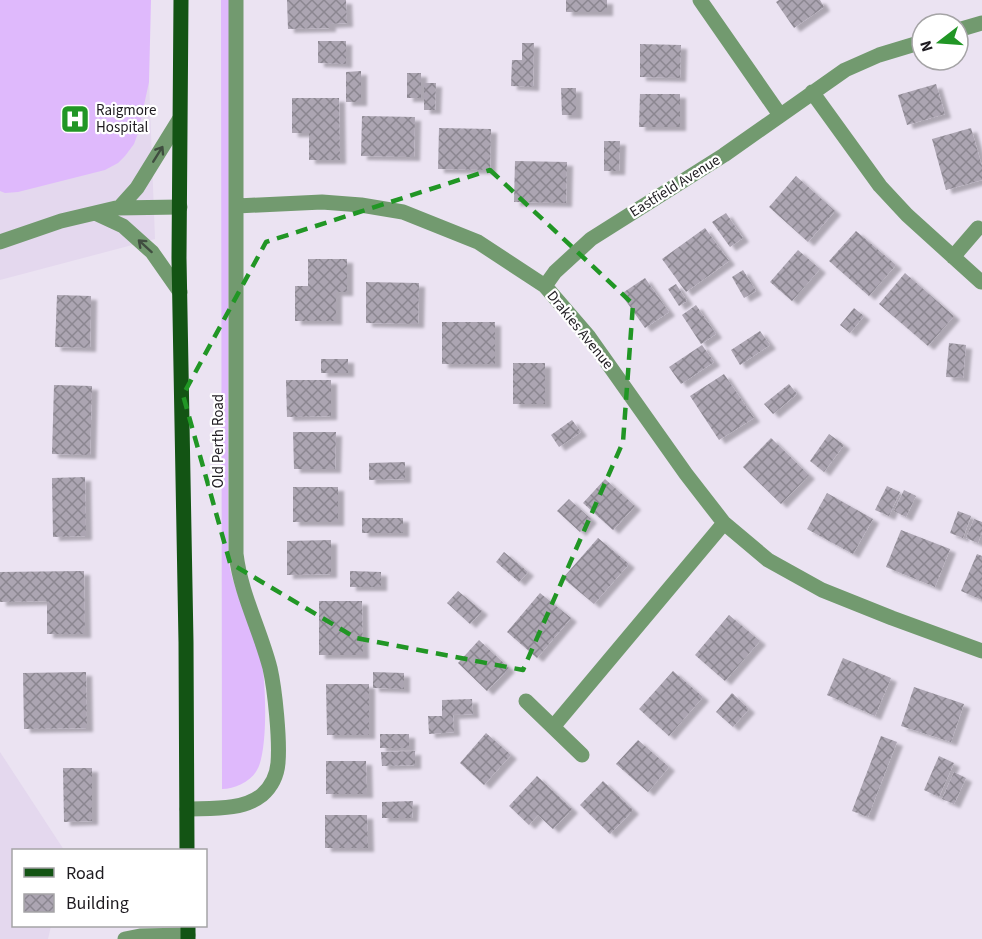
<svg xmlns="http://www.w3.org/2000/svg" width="982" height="939" font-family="'Source Sans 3',sans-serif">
  <defs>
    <pattern id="building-cross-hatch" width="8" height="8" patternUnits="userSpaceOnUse" patternTransform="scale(1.5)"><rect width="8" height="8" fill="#aca5b2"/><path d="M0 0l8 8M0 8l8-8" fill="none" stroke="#8b8690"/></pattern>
    <filter id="shadow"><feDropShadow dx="6" dy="4" stdDeviation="1.5" flood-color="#0004"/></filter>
  </defs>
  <rect width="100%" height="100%" fill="#ebe3f2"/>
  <path fill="#e4d8ee" d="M0,0H146L155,239L0,280Z
    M0,752L64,850H14V926H51L48,939H0Z"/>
  <path fill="#dfb9fc" d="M0,0H151L149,82L138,133L134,144L125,156L118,163L105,170L18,192L5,193L0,191Z
    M221,0H229L228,558C234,595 253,628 262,664C266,685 268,752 257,770C251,781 235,789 222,789Z"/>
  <path fill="url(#building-cross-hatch)" filter="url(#shadow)" d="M287,0H346L347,23L330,24V28L288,29Z
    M566,0H607V12H566Z
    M779,0H820L824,7L794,28L776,2Z
    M318,41H346V64L318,63Z
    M522,43H534L533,87L511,86L512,60H522Z
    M640,44L681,45L680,78L640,77Z
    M361,71V102H346V72Z
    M407,73H421V98H407Z
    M424,83H436L435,110H424Z
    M936,84L945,114L907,125L898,95Z
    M561,88H576V115H562Z
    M640,94H680V127H639Z
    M292,98H339L340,160H309V133H292Z
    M362,116L415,117L414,157L361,156Z
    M439,128L491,129L490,170L438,169Z
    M971,128L982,166V180L946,190L932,139Z
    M604,141H620L619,171H604Z
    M515,161L567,162L566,203L514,202Z
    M796,176L835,211L808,242L769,207Z
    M726,213L743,238L730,247L712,222Z
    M705,228L729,261L686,292L662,259Z
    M856,231L896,265L869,296L829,261Z
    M798,250L820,269L792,301L770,282Z
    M308,259H347V292H336V321H295V286H308Z
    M743,270L756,291L744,298L732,277Z
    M905,273L954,316L928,346L879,304Z
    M645,278L669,312L645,328L621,294Z
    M366,282L419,283L418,324L366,323Z
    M676,284L687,301L679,306L668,289Z
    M57,295L91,296L90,348L55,347Z
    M696,305L716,334L701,344L682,315Z
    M854,308L864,316L850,333L840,325Z
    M442,322H495V364H442Z
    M760,331L770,345L740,365L731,350Z
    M949,343L966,345L963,378L946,377Z
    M702,345L714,362L681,384L669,367Z
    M321,359H348V373H321Z
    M513,363H545V404H513Z
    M724,374L754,418L719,440L690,396Z
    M286,380H331V416L287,417Z
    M789,384L797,394L773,414L764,404Z
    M54,385L92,386L90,455L52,454Z
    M572,420L581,432L559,447L551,435Z
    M293,432H336L335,469H294Z
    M829,434L844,445L824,472L810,461Z
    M771,438L809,475L781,504L743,467Z
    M405,462V479L369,480V463Z
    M85,477L86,536L53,537L52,478Z
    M605,479L635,506L613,530L583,503Z
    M887,486L900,492L889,516L875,510Z
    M293,487H338V522H293Z
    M904,490L916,496L906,517L894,511Z
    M827,493L873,519L853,554L807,529Z
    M569,499L591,519L580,532L557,511Z
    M958,511L971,516L963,538L950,533Z
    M362,518H403V533H362Z
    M974,519L982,522V532L978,543L966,538Z
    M901,530L950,549L935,587L886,567Z
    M598,538L629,564L594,604L563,578Z
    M331,540V574L287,575V541Z
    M504,552L528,572L519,582L496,562Z
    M977,554L982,556V600L961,591Z
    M84,571L85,634H47V601L0,602V572Z
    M350,571L381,572V587H350Z
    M458,591L482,611L470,624L447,603Z
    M540,593L571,618L537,658L507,632Z
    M319,601H362L363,655H319Z
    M729,615L760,641L725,681L695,655Z
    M479,640L509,668L487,691L458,663Z
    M843,658L891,678L875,716L827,695Z
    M673,671L703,697L669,736L639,709Z
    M86,672L87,728L24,729L23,673Z
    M373,672L404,673V689L373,688Z
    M326,684H369V735H327Z
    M914,687L964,704L951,742L901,726Z
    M732,693L749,709L733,727L716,712Z
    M472,699L473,714L453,715L454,732L429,734L428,716H442V700Z
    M486,733L511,755L484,785L460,763Z
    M380,734H409V748H380Z
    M881,736L897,742L868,817L852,811Z
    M638,740L669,767L648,792L616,764Z
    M415,751V765L382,766L381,752Z
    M939,756L954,763L939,797L924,790Z
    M326,761H366L367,794H326Z
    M63,768H92V821L64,822Z
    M954,772L966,778L954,804L942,799Z
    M537,776L572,809L553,829L538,815L529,825L509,806Z
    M603,781L633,810L610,834L580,805Z
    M413,801L412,818H382V802Z
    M325,815H367L368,848H325Z"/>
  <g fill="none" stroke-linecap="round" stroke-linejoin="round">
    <path stroke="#729a6f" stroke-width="15" d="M700,0L780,115
      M958,30L982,23
      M812,92L880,186L907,215L981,282
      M237,206L322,202L361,205L403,212L478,242L545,286L589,337L686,474L724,523L768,560L822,590L892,618L982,651
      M119,208L137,188L179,120
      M95,213L123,226L152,252L180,292
      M0,242L61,221L116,208L180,207
      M953,257L978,228
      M545,286L555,272L591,239L724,155L845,70L879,55L922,42
      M526,701L582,755
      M553,727L724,523
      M187,809C210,808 242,811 262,795C271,787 277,775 278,763C280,740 275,690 270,668C260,629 241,595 236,554V0
      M125,939L140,936L188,935"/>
    <path stroke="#135414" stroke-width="15" d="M181,0L179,258L186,642L187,850
      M188,926V939"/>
  </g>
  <defs><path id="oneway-shaft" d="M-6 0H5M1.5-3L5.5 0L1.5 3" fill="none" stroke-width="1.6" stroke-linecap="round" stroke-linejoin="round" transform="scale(1.5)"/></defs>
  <g stroke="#404e40">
    <use href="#oneway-shaft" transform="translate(158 154) rotate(-58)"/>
    <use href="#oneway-shaft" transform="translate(145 246) rotate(-138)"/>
  </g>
  <path fill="none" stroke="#219625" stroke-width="4.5" stroke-dasharray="12 8" stroke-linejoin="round" d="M490,170L633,304L623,442L523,670L356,638L230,563L183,395L266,242Z"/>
  <defs>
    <g id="hospital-square" transform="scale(1.5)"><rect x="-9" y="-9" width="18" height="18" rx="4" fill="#219625" stroke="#fff"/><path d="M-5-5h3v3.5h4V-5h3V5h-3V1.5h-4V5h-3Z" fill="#fff"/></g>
  </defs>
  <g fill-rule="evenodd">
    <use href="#hospital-square" x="75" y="119"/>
  </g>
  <g text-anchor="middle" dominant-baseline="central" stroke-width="4.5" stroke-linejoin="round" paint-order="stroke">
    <g font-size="15" fill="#1e1b20" stroke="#fff" text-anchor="start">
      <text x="96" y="110">Raigmore<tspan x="96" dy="17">Hospital</tspan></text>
    </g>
    <g font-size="15" fill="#1e1b20" stroke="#fff">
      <text transform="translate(675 186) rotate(-32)">Eastfield Avenue</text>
      <text transform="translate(580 330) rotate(51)">Drakies Avenue</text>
      <text transform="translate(218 441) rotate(-90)">Old Perth Road</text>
    </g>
  </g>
  <rect x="12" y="849" width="195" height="78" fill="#ffffff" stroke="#a5a4a6" stroke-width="1.5"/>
  <rect x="24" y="868" width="30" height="9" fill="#135414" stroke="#a5a4a6" stroke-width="1.5"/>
  <text x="66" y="879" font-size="18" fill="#1e1b20">Road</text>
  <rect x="24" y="894" width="30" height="18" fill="url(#building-cross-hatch)" stroke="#a5a4a6" stroke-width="1.5"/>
  <text x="66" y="909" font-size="18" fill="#1e1b20">Building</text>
  <g transform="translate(940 42) rotate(253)"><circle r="28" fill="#ffffff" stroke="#a5a4a6" stroke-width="1.5"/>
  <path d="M0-4.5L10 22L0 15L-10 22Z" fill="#219625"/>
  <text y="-9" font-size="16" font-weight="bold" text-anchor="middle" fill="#1e1b20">N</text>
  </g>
</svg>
